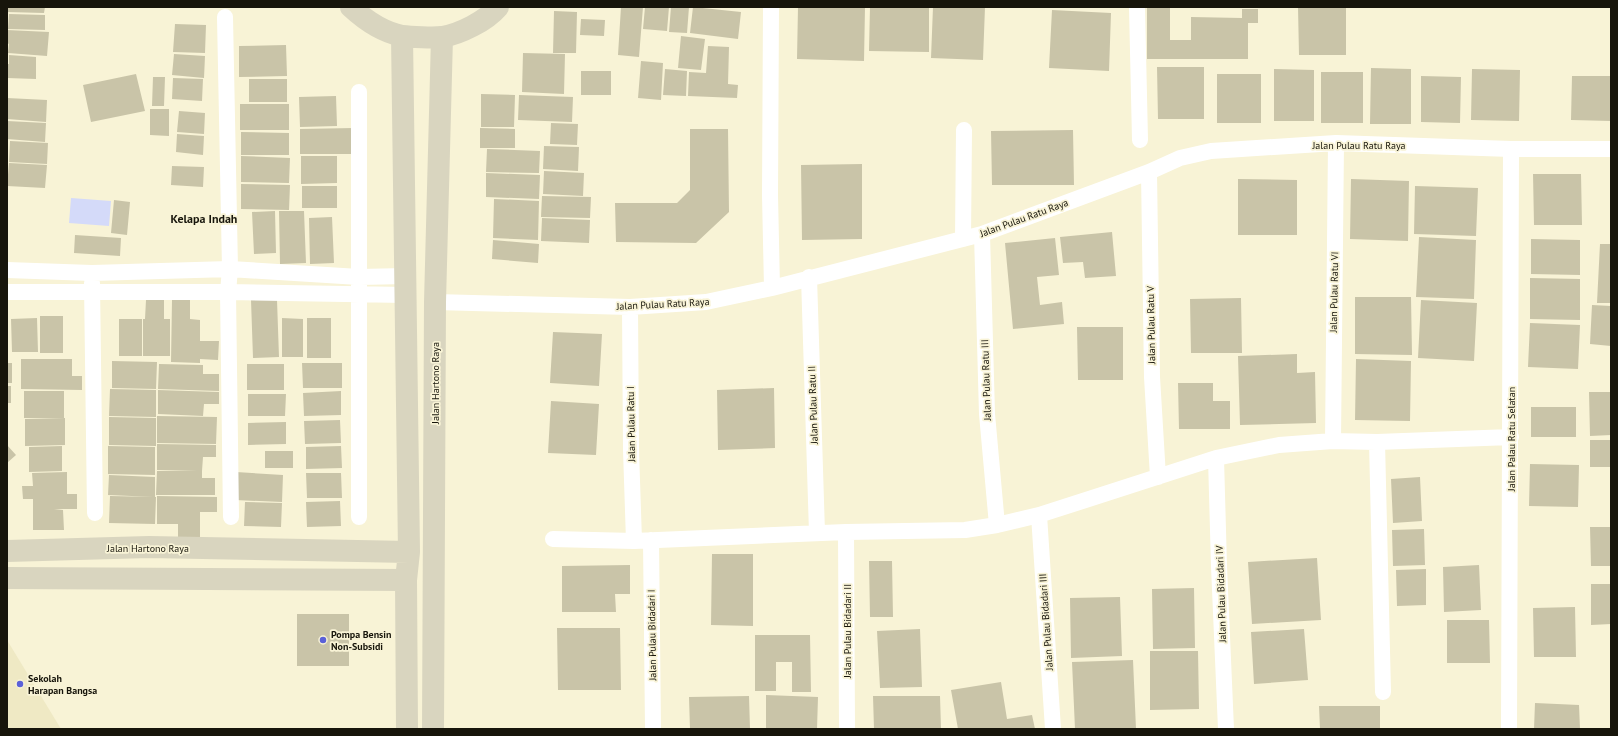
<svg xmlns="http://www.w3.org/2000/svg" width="1618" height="736" font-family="'PT Sans',sans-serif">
  <rect width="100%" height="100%" fill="#f8f3d6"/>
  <path fill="#efe9c4" d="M7,640L61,729H7Z"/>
  <path fill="#d4daf9" d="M71,198L111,201L109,226L69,223Z"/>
  <path fill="#c9c4a8" d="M7,7H45L44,13L7,12Z
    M621,7H643L639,57L618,55Z
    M645,7H669L667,31L643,29Z
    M671,7H689L687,33L669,32Z
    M693,7L741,12L738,39L690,33Z
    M798,7H865L864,61L797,59Z
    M870,7H929V52L869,51Z
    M933,7H985L983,60L931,58Z
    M1147,7H1170V40H1191V17L1242,18V9H1258V23H1248V59H1147Z
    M1298,7H1346V55H1299Z
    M1052,10L1111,13L1109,71L1049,68Z
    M554,11L577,12L576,53H553Z
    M9,14L45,15V30L8,29Z
    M581,19L605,20L604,36L580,35Z
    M175,24L206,25L205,53L173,52Z
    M7,30L49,32L47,56L8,53L9,44L7,43Z
    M681,36L705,39L701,70L678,68Z
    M286,45L287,76L239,77V46Z
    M708,46L729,47L728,84L738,85L737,98L688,96L689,72L706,73Z
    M523,53L565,54L564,94L522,92Z
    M174,54L205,56L204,78L172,75Z
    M9,55L36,57V79L7,78V64H9Z
    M641,61L663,63L661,100L638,98Z
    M1157,67H1204V119H1158Z
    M1371,68L1411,69V124H1370Z
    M665,69L687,71L686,96L663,95Z
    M1274,69L1314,70V121H1274Z
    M1472,69L1520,70L1519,121L1471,120Z
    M581,71H611V95H581Z
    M1321,72H1363V123H1321Z
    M136,74L145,111L91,122L83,85Z
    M1217,74H1261V123H1217Z
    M1421,76L1461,77L1460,123L1421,122Z
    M1572,76H1611V121L1571,120Z
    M153,77H165L164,106H152Z
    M173,78L203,79L202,101L172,99Z
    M249,79H287V102H249Z
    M481,94L515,95L514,127H481Z
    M519,95L573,97L572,122L518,120Z
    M336,96L337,126L300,127L299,97Z
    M7,98L47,100L46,122L7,119Z
    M240,104H289V130H240Z
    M150,109H169V136L150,135Z
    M179,111L205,113L204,134L177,132Z
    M7,121L46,123L45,142L7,139Z
    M551,123L578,124L577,145L550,144Z
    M354,128L355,154H300V129Z
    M480,128L515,129V148H480Z
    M690,129H728L729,212L696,243L616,242L615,203H677L690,190Z
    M1073,130L1074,185H992L991,131Z
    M241,132L289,133V155H241Z
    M177,134L204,136L203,155L176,152Z
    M10,141L48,143L47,164L9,162Z
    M544,146L579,147L578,171L543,169Z
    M487,149L540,151L539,173L486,172Z
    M241,156L290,158L289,183L241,182Z
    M301,156H337V183L301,184Z
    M9,163L47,165L45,188L7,186Z
    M862,164V239L802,240L801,165Z
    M172,166L204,167L203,187L171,185Z
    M544,171L584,173L583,196L543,194Z
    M486,173L540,175L539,199L486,197Z
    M1533,174H1581L1582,225H1534Z
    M1238,179L1297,180V235H1238Z
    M1351,179L1409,181L1408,241L1350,239Z
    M241,184L290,185L289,210L241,209Z
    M302,186H337V208H302Z
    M1415,186L1478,188L1476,236L1414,234Z
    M542,196L591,197L590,218L541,217Z
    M494,199L539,201L538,240L493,238Z
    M114,200L130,202L127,235L111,233Z
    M275,211L276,253L254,254L252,212Z
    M279,211H304L306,263L280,264Z
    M332,217L334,263L310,264L309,218Z
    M542,218L590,220L589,243L541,241Z
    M1112,232L1116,276L1085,278L1083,262L1063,263L1060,237Z
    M75,235L121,238L120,256L74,253Z
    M1419,237L1476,240L1474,299L1416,297Z
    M1055,238L1059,275L1037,277L1040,305L1062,302L1064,324L1013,329L1005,243Z
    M1531,239L1580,240V275L1531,274Z
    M493,240L539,244L538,263L492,259Z
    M1600,244H1611V303H1597Z
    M1530,278L1580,279V320L1530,319Z
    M1355,297H1411L1412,355L1355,354Z
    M1241,298L1242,353H1191L1190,299Z
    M146,300H164V319H170V356H143V319H145Z
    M172,300H190V319L200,320V341H219L218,360L200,359V363L171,362Z
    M251,300H277L279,357L253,358Z
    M1421,300L1477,303L1474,361L1418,358Z
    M1592,305L1611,306V346L1590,344Z
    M40,316H63V353H40Z
    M37,318L38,352H12L11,319Z
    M282,318L303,319V357H282Z
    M307,318H331V358H307Z
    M119,319H142V356H119Z
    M1530,323L1580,325L1578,369L1528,367Z
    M1077,327H1123V380H1078Z
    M553,332L602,334L599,386L550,383Z
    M1297,354V373L1315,372L1316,423L1240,425L1238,356Z
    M21,359H72V376H82V390L21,389Z
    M1356,359L1411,361L1410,421L1355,420Z
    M112,361L157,362L156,389L112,388Z
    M7,363H12V383H7Z
    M302,363H342V388H303Z
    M159,364L203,365V374H219V391L158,389Z
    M247,364H284V390H247Z
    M1178,383H1213V401H1230V429H1179Z
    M7,386H11V403H7Z
    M774,388L775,448L718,450L717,390Z
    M110,389L156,390V417L109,416Z
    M158,390L219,392V404H204L203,416L158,414Z
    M24,391H64V418H24Z
    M341,391V415L304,416L303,393Z
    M1589,392H1611V435L1590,436Z
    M248,394H286L285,416H248Z
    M551,401L599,404L596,455L548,453Z
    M1531,407H1576V437H1531Z
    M157,416L217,417L216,444L157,443Z
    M109,417L156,418V446L109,445Z
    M65,418V445L25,446V419Z
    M340,420L341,443L305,444L304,421Z
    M286,422V444L248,445V423Z
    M1590,440H1611V467H1590Z
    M157,444L216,445V457H203L202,471V478H215V495H156L157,471H197L157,470Z
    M7,445L16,455L7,463Z
    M62,446V471L29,472V447Z
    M108,446L155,447V475L108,474Z
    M341,446L342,468L306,469V447Z
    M265,451H293V468H265Z
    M1530,464L1579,465L1578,507L1529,506Z
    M67,472V494H77V509H54L63,510L64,530H33V499H23L22,486H33L32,473Z
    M236,472L283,475L282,502L235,500Z
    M306,473H341L342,498H307Z
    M109,475L155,477V497L108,495Z
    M1420,477L1422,521L1393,523L1391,479Z
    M110,496L156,497L155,524L109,523Z
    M157,496L217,497V512H200V540L178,539V524H157Z
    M340,501L341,526L307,527L306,502Z
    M245,502L282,503L281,527L244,526Z
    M1590,527H1611V566H1591Z
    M1424,529L1425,565L1393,566L1392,530Z
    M712,554H753V626L711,625Z
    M1317,558L1321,620L1252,624L1248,562Z
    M869,561H892L893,617H870Z
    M630,565V594H615L616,612H562V566Z
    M1479,565L1481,610L1444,612L1443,567Z
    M1426,569V605L1397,606L1396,570Z
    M1591,584H1611V624L1591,625Z
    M1194,588L1195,648L1153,649L1152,589Z
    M1120,597L1122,656L1071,658L1070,598Z
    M1575,607L1576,657H1534L1533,608Z
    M297,614H349V666H297Z
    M1447,620H1489L1490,663H1447Z
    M557,628H620L621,690H558Z
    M920,629L922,687L880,688L877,631Z
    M1304,629L1308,680L1254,684L1251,632Z
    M755,635H810L811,692H792V662H776V691H755Z
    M1150,651H1198L1199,709L1150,710Z
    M1133,660L1136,729H1075L1072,662Z
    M1001,682L1007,719L1032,715L1035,729H958L951,690Z
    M766,695L818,697L817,729H766Z
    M749,696L750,729H690L689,697Z
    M873,696H940L941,729H874Z
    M1535,703L1579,705L1580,729H1534Z
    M1319,706H1380V729H1320Z"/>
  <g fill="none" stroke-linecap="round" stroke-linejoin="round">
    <path stroke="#fff" stroke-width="16" d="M771,7L770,195L772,288
      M1137,7L1140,140
      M225,17L230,269L228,292L231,517
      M359,92V517
      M1149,172L1152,377L1158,477
      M982,234L987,414L997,525
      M963,239L964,130
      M7,270L92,273L230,269L359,277L406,276
      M809,277L817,533
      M92,283L95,513
      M7,292H228L406,295
      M435,302L630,307L706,302L772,288L982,234L1149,172L1180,158L1211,151L1336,143L1511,149H1611
      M630,307L631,450L634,541
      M1333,441L1336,143
      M1216,458L1219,566L1226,729
      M1039,515L1053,729
      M846,532L847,729
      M553,539L634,541L846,532L965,530L997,525L1039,515L1216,458L1279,445L1333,441L1377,442
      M651,540L653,729
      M1383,692L1377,442L1511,437
      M1509,729L1511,149"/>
    <path stroke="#d9d5bf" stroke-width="22" d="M351,7C365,20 383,32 402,36C410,37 434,38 442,37C460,34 486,21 498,7
      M402,36L409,552L406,580L407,729
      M7,551L149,547L409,552
      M7,578L406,580
      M433,729L435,302L442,37"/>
  </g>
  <g fill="#5a60d8" stroke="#f8f3d6" stroke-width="1.5">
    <circle cx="323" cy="640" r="4"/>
    <circle cx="20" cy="684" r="4"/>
  </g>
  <g text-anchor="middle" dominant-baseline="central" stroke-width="3.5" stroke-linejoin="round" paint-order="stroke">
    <g font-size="10" fill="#17150b" stroke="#f8f3d6">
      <text x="1359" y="145">Jalan Pulau Ratu Raya</text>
      <text transform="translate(1024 218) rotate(-20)">Jalan Pulau Ratu Raya</text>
      <text transform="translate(1334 292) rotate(-89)">Jalan Pulau Ratu VI</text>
      <text transform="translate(663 304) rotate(-3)">Jalan Pulau Ratu Raya</text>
      <text transform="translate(1151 325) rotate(-91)">Jalan Pulau Ratu V</text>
      <text transform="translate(986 380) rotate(-92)">Jalan Pulau Ratu III</text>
      <text transform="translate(435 383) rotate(-90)">Jalan Hartono Raya</text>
      <text transform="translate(813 405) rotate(-92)">Jalan Pulau Ratu II</text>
      <text transform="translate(631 424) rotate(-91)">Jalan Pulau Ratu I</text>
      <text transform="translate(1511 439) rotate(-90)">Jalan Palau Ratu Selatan</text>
      <text x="148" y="548">Jalan Hartono Raya</text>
      <text transform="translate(1221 594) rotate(-92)">Jalan Pulau Bidadari IV</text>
      <text transform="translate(1046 622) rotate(-94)">Jalan Pulau Bidadari III</text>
      <text transform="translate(847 631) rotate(-90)">Jalan Pulau Bidadari II</text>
      <text transform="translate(652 635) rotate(-91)">Jalan Pulau Bidadari I</text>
    </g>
    <g font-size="10" font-weight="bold" fill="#17150b" stroke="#f8f3d6" text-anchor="start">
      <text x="331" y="634">Pompa Bensin<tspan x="331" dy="12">Non-Subsidi</tspan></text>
      <text x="28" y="678">Sekolah<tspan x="28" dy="12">Harapan Bangsa</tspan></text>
    </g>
    <g font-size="12" font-weight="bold" fill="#17150b" stroke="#f8f3d6">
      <text x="204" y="218">Kelapa Indah</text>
    </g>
  </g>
  <rect width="1618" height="736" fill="none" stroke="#17150b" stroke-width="16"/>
</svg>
